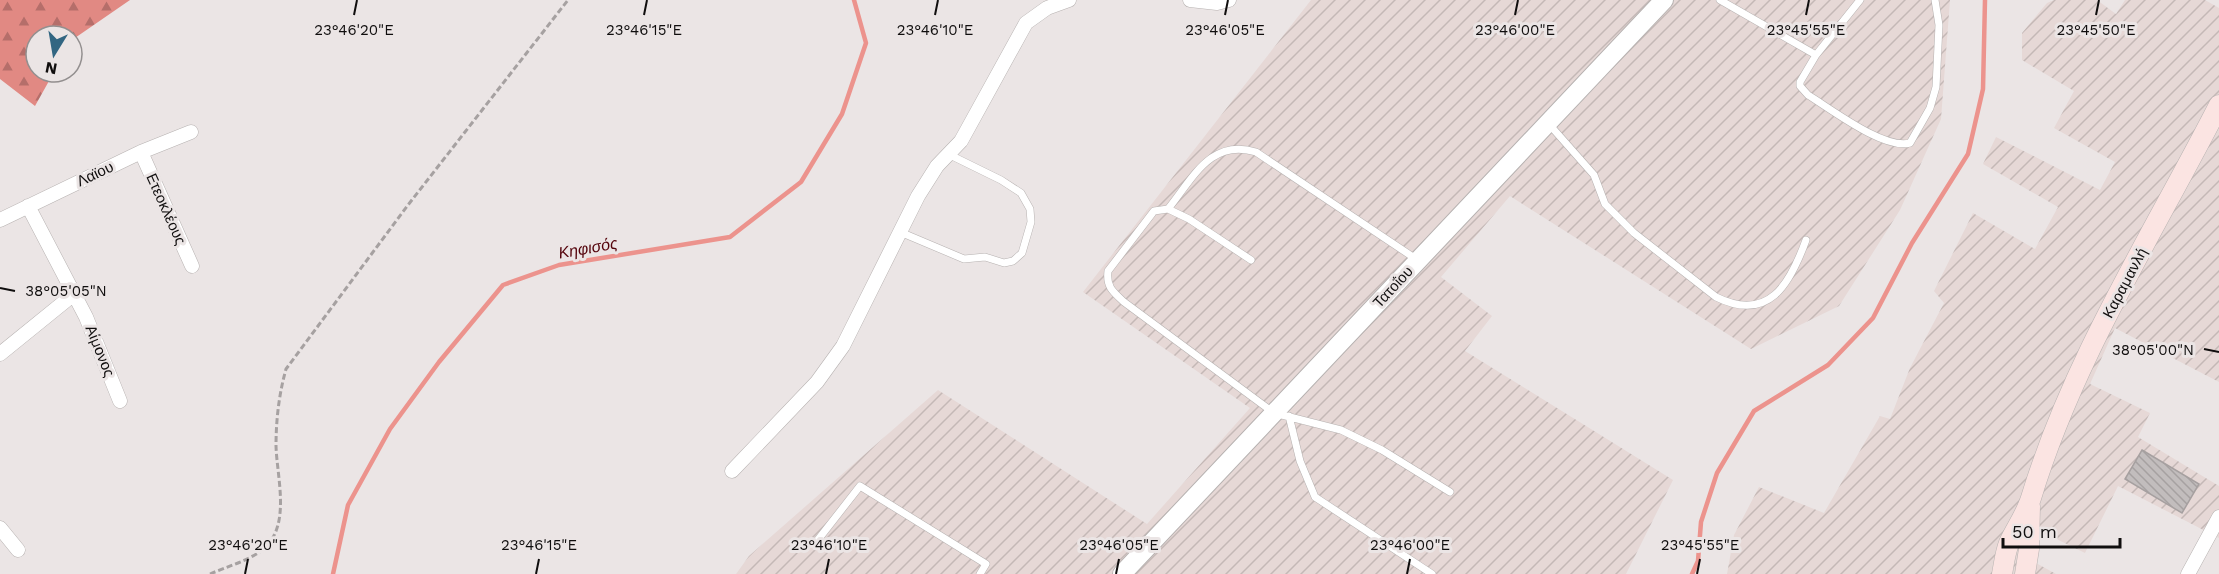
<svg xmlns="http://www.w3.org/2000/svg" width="2219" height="574" font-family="'Work Sans',sans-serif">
  <defs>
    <pattern id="industrial-furrows" width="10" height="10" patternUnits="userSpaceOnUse" patternTransform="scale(1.5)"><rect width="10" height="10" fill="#e6d8d6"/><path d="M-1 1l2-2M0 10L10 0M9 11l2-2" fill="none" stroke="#c4b8b6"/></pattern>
    <pattern id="forest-firs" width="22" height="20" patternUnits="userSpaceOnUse" patternTransform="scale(1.5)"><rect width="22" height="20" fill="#e18983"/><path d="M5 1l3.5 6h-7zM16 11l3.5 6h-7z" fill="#b56e6a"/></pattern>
    <pattern id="building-back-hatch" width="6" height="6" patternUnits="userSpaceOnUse" patternTransform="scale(1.5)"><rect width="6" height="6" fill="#c2bdbd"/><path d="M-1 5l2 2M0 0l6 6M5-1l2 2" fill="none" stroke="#a6a1a1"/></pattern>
  </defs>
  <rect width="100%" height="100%" fill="#ebe5e5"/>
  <path fill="url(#industrial-furrows)" d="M1311,0H1950L1941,119L1900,210L1839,306L1751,349L1510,196L1441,277L1492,316L1465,351L1673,480L1626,574H736L749,556L938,390L1147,524L1250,408L1083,292Z
    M2054,0H2097L2116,14L2125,0H2205L2219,8V382L2115,328L2090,384L2150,413L2138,437L2219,486V538L2118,486L2085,553L2040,531L2036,563L2056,574H1727L1734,535L1759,487L1824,513L1880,416L1890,419L1910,368L1944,303L1934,291L1973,213L2035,249L2058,207L1983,164L1996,137L2100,190L2115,162L2054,128L2074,91L2022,60V33L2047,3Z"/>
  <path fill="url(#forest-firs)" d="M0,0H130L72,40V36H36V72H54L35,106L0,79Z"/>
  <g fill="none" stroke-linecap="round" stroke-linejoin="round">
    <path stroke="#ec938d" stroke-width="4.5" d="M333,574L348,505L390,429L439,362L503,285L559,265L730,237L801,182L842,114L866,43L854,0
      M1692,574L1698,561L1701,522L1717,473L1754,411L1828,365L1873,318L1912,243L1968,154L1983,89L1985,0"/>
  </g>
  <path fill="url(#building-back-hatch)" stroke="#a6a0a0" stroke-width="1.5" d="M2142,450L2199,484L2182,513L2125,479Z"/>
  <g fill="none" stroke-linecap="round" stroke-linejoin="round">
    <g stroke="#b7b2b1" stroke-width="8">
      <path id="service" d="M1720,0L1816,55L1800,82V86L1808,95C1831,109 1884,150 1910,143L1930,108L1936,87L1939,25L1935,0
        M1816,55L1860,0
        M1548,123L1594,175L1605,204L1634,233L1716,297C1769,323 1790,284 1806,240
        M1168,209C1193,178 1211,138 1256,152L1416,259
        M900,232L964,259L985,257L1004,263L1013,261L1022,253L1031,222L1030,209L1021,193L1001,180L950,155
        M1251,260L1189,219L1168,209L1154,211L1108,271C1106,287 1113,292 1124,302L1274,413L1341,430L1382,450L1450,492
        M1289,416L1300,461L1315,497L1432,574
        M817,541L860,486L986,564L980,574"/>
    </g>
    <g stroke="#b7b2b1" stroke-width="15">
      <path id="minor" d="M1190,0L1217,3L1229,0
        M141,152L192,266
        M28,206L86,317L120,401
        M0,220L141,152L191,132
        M0,354L74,294
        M732,471L817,382L843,346L918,196L937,166L961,141L1026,23L1047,8L1069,0
        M0,528L18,550
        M2188,574L2219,517"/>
    </g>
    <g stroke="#b7b2b1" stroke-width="20">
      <path id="tertiary" d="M1122,574L1664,0"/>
    </g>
    <g stroke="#b7b2b1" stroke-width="21">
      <path id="secondary" d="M2002,574C2004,564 2005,553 2009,543C2016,528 2026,514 2031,498C2073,359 2153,234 2219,105
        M2025,574L2029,549L2030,506"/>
    </g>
    <path stroke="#a6a1a1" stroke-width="3" stroke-dasharray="6 3" stroke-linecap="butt" d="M210,574C226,567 247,561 261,551C292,528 277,479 276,446C276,420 279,394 286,369L408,205L568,0"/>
    <use href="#service" stroke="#fff" stroke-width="7"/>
    <use href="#minor" stroke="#fff" stroke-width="14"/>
    <use href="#tertiary" stroke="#fff" stroke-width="18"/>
    <use href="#secondary" stroke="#fbe4e2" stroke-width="20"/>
  </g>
  <path fill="none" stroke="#100e0e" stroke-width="2" d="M354,15L357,0M644,15L647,0M935,15L938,0M1225,15L1228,0M1515,15L1518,0M1806,15L1809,0M2096,15L2099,0M0,288L15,291M2204,349L2219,352M245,574L248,559M536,574L539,559M826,574L829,559M1116,574L1119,559M1407,574L1410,559M1697,574L1700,559"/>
  <g text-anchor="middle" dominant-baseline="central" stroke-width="6" stroke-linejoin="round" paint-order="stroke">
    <g font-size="15" fill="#100e0e" stroke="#ebe5e5">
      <text transform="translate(95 174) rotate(-25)">Λαϊου</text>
      <text transform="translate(166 209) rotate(66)">Ετεοκλέους</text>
      <text transform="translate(2125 283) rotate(-62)">Καραμανλή</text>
      <text transform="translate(1393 287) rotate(-47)">Τατοΐου</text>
      <text transform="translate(100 351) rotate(68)">Αίμονος</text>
    </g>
    <g font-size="16" font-style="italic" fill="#54030b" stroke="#ebe5e5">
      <text transform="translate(588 248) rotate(-10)">Κηφισός</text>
    </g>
  </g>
  <g font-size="15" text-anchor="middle" fill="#100e0e" stroke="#ebe5e5" stroke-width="6" stroke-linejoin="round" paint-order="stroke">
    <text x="644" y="35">23°46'15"E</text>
    <text x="1806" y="35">23°45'55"E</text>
    <text x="2096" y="35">23°45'50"E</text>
    <text x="354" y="35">23°46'20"E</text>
    <text x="935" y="35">23°46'10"E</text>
    <text x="1225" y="35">23°46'05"E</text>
    <text x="1515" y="35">23°46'00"E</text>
    <text x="66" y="296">38°05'05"N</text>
    <text x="2153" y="355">38°05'00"N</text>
    <text x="248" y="550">23°46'20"E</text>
    <text x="539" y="550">23°46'15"E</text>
    <text x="829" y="550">23°46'10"E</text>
    <text x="1119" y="550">23°46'05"E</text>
    <text x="1410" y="550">23°46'00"E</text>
    <text x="1700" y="550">23°45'55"E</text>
  </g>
  <g transform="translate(54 54) rotate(191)"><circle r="28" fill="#ebe5e5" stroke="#938f8f" stroke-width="1.5"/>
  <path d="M0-4.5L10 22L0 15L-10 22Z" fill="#326682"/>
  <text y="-9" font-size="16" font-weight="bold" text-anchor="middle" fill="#100e0e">N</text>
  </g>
  <path d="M2003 538v9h117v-9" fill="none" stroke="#100e0e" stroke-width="3"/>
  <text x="2012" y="538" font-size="18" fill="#100e0e" stroke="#ebe5e5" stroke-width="4.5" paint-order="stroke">50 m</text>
</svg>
